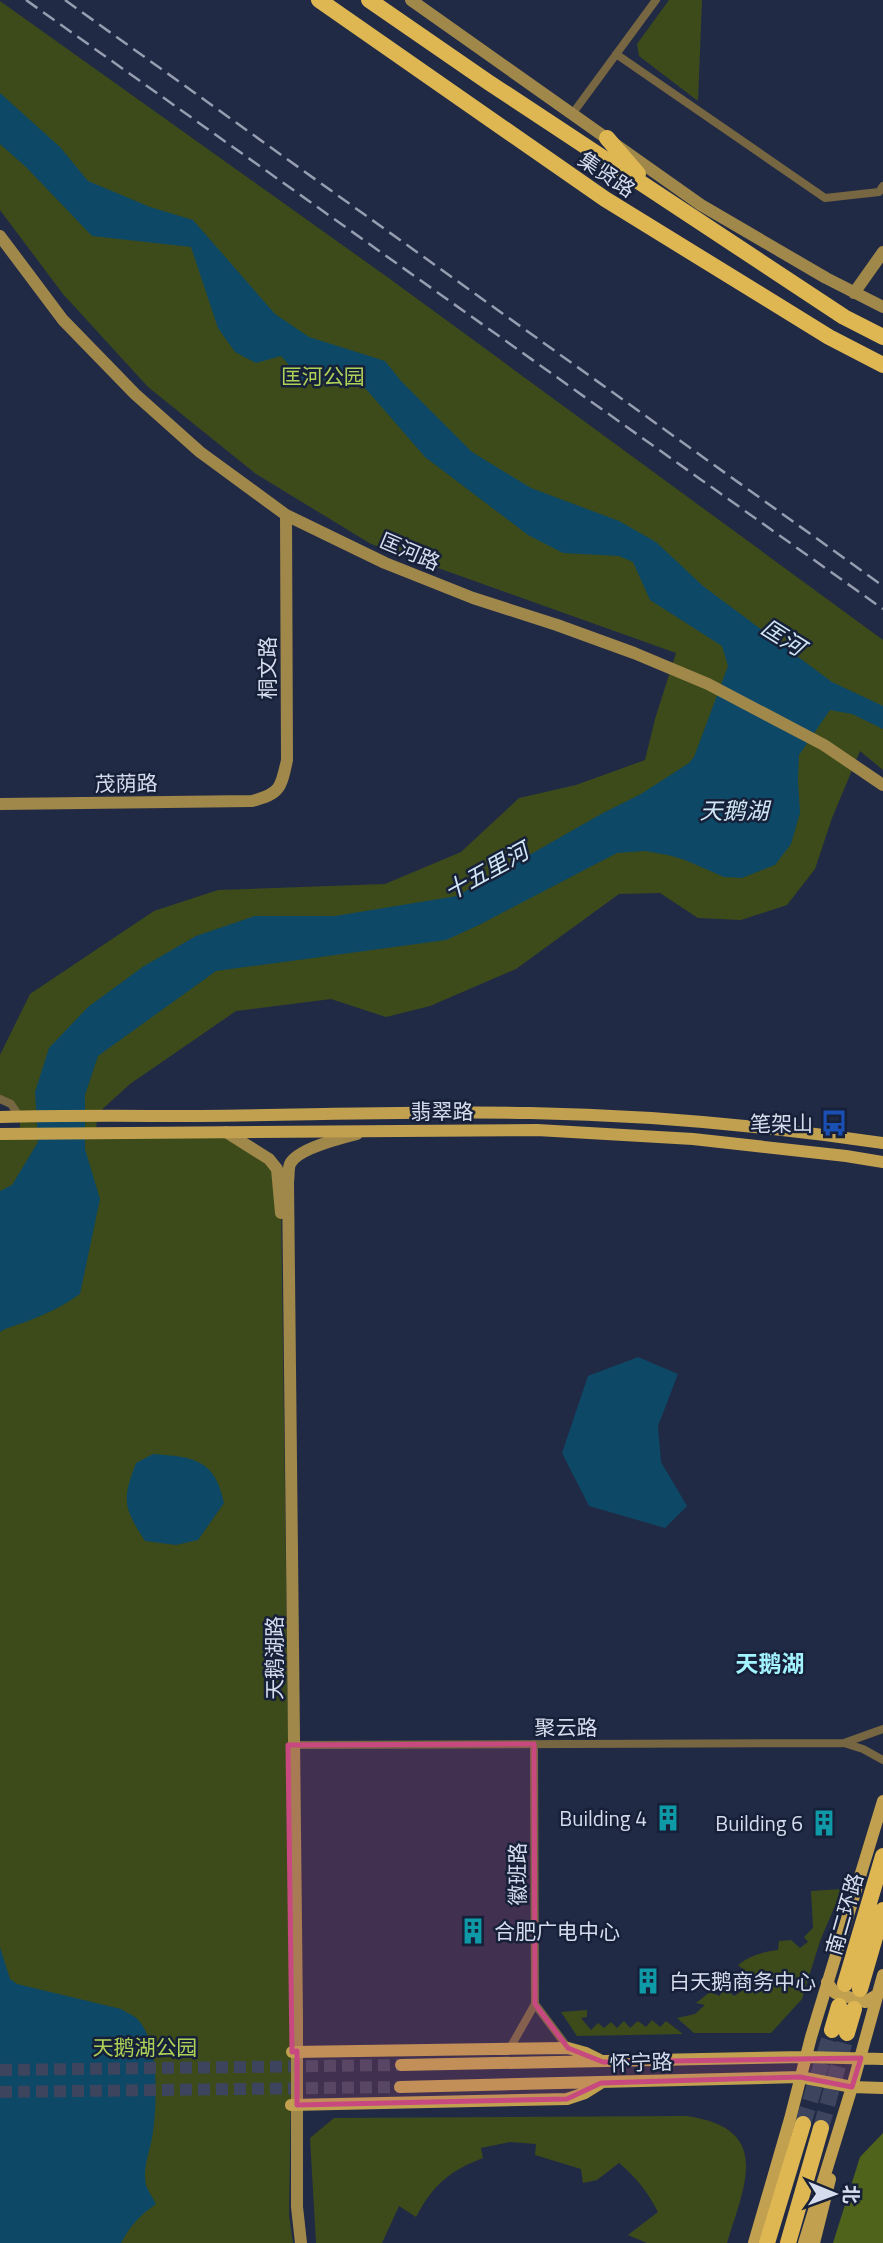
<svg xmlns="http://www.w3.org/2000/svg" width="883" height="2243" font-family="'Titillium Web','Noto Sans SC',sans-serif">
  <rect width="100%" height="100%" fill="#212a44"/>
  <path fill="#3d4b1b" d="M669,0H702L698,101L639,56L637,44Z
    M0,1L390,279L883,640V770L860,751L832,818L815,869L787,905L741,920L698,918L660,893L619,894L516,969L430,1006L386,1017L331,999L236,1011L130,1084L97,1114L96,1133L226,1132L269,1159L281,1202L292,2021L289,2215L293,2243H0V1138L21,1134L19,1116L0,1099V1055L30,994L154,911L218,890L385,884L461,852L519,798L576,785L645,760L655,719L676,653L371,544L256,474L148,387L63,294L0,210Z
    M842,1889L820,1941L802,1999L771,2033H694L677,2018L695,2014L705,2005L696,2003L710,1992L720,1996L722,1986L734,1996L743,1990L751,1976L738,1965C751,1955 762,1952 778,1950L779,1941L791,1940L800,1948L808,1942L804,1937L813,1928L811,1891Z
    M587,2010V2017L581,2018L591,2030L598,2023L604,2028L611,2022L617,2028L624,2021L630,2028L638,2021L646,2027L652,2020L660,2027L666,2021L683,2034L577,2036L561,2012Z
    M686,2116C773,2128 745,2184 727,2243H647L628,2235L658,2212C648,2192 636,2177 619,2163L597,2180L583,2183L581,2169L535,2155L536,2144L510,2142L481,2148L483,2158C449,2171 433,2185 416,2217L399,2206L382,2243H316L310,2138L334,2118Z"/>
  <path fill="#4f631a" d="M883,2133V2243H833L860,2157Z"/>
  <path fill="#0d4866" d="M0,93L60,147L88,181L150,207L193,220L275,314L309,337L385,361L401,381L472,452L531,488L619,521L656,542L703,586L832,682L883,706V729L852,714L830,710L799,755L798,780L800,813L791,844L775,865L742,878L724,877L685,860L668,855L645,851L617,853L479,925L446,940L216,971L98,1056L85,1095V1149L100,1199L80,1294C56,1311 32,1320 5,1329L0,1332V1191L12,1185L38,1142L35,1092L49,1048L88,1007L144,966L196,936L255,916H335L457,896L603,813L641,794L689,763L694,757L728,666L722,646L650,600L633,562L619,556L563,553L528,535L425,457L366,389L351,380L330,379L305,383L281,356L256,363L235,352L218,328L191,247L92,236L26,167L0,144Z
    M638,1357L678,1374L658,1426L661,1462L687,1506L665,1528L589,1506L562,1453L588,1376Z
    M153,1454C194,1457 215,1459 224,1503L198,1540L176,1545L145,1541C123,1507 122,1500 136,1463Z
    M0,1947L10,1979L17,1984L121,2009C125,2012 131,2014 135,2017C160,2037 157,2103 153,2132C151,2149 142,2167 146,2185C148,2191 153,2198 156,2204C140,2215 130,2226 121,2243H0Z"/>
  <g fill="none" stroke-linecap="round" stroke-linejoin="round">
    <path stroke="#3c455d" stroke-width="12" stroke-dasharray="12 6" stroke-linecap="butt" d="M0,2070L401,2065
      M0,2092L400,2087"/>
    <path stroke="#3c455d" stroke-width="16" stroke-dasharray="16 8" stroke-linecap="butt" d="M803,2124L832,2030
      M821,2128L847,2033"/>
    <path stroke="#766641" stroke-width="8" d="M616,54L825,198L879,192L883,186
      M573,113L656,0
      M0,1099L11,1104L19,1116
      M844,1743L863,1749L883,1760
      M291,1745L844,1743L883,1729
      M535,2004L568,2048
      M510,2048L535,2004L534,1744"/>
    <path stroke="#a0874a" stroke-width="12" d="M411,0L701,205L826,278L883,307
      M0,236L63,320L135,394L200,452L286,515L385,563L473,598L557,625L634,653L708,684L824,745L883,785
      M854,293L883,252
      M0,804L252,801C280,794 281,788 287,760L286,515
      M226,1132L269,1159L277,1169L281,1213
      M301,2243L297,2207V2017L288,1182C289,1176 288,1169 290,1164C297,1149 341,1138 357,1134"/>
    <path stroke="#c1a04f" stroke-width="12" d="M0,1117C67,1115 134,1116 201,1116C311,1115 420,1111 530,1113C647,1115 767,1126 883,1143
      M0,1134L537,1130L693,1139L846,1156L883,1162
      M827,1982L835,1993L865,2002L877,1995
      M292,2052L568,2048L586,2053L600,2060
      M401,2065L805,2057L883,2059
      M400,2087L800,2077L852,2087L883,2088
      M291,2105L567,2099L585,2093L601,2083
      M754,2243L790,2119L811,2037L883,1801
      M804,2243L852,2087L883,1975
      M814,2243L830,2179"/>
    <path stroke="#deb652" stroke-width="16" d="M319,0L605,199L829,337L883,365
      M369,0L488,82L844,317L883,337
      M607,138L638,174
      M845,1984L883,1856
      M860,1989L883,1910
      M832,2030L839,2006
      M847,2033L854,2009
      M767,2243L803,2124
      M788,2243L821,2128"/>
    <path stroke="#959db1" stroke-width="2.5" stroke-dasharray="14 7" stroke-linecap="butt" d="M26,0L883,609
      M65,0L883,586"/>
  </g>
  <path fill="#c74980" fill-opacity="0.2" stroke="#c74980" stroke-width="5" stroke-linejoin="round" d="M534,1744L535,2004L568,2048L603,2062L861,2058L852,2087L800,2077L601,2083L567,2099L297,2105V2051L292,2052L288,1745Z"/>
  <defs>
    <g id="bus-bare" transform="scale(2.1)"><path d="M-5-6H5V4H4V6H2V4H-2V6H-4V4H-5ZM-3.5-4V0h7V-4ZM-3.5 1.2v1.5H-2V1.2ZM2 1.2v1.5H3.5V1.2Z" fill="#1a4fb4" stroke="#172039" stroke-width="2.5" paint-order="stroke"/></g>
    <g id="building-bare" transform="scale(2.1)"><path d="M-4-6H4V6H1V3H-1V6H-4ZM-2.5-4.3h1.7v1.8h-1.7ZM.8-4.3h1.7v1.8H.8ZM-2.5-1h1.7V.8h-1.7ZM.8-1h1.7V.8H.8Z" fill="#0f9aa8" stroke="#172039" stroke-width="2.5" paint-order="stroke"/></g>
  </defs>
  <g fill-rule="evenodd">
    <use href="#bus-bare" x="834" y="1123"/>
    <use href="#building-bare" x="668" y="1818"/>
    <use href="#building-bare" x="824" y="1823"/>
    <use href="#building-bare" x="473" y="1931"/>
    <use href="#building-bare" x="648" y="1981"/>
  </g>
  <g text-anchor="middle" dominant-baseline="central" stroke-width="5" stroke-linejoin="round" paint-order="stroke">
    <g font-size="21" fill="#d5dced" stroke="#172039">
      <text transform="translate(607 174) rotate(34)">集贤路</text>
      <text transform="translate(410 551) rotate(23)">匡河路</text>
      <text transform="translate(267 668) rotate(-90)">桐文路</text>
      <text transform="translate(126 783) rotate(-1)">茂荫路</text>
      <text x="442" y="1111">翡翠路</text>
      <text transform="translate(274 1658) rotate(-90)">天鹅湖路</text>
      <text x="566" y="1727">聚云路</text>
      <text transform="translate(517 1874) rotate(-90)">徽班路</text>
      <text transform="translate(844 1914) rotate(-74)">南二环路</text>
      <text transform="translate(641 2062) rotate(-2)">怀宁路</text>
    </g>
    <g font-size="21" fill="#add257" stroke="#172039">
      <text x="323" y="376">匡河公园</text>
      <text x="145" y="2047">天鹅湖公园</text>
    </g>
    <g font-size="21" fill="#d5dced" stroke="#172039" text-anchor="end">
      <text x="813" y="1123">笔架山</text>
      <text x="647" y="1818">Building 4</text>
      <text x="803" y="1823">Building 6</text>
      <text x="494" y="1931" text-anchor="start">合肥广电中心</text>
      <text x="669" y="1981" text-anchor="start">白天鹅商务中心</text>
    </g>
    <g font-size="23" font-style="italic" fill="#d0e6f5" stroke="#172039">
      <text transform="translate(783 637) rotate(32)">匡河</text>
      <text x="734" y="810">天鹅湖</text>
      <text transform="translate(486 871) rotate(-29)">十五里河</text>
    </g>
    <g font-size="23" font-weight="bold" fill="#a2f3fd" stroke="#172039">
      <text x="770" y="1663">天鹅湖</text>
    </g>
  </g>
  <g transform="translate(834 2194) rotate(91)" stroke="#172039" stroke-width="5" paint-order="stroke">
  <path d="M0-5L12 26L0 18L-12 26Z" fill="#d5dced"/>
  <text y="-10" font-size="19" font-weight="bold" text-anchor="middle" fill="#d5dced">北</text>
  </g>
</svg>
